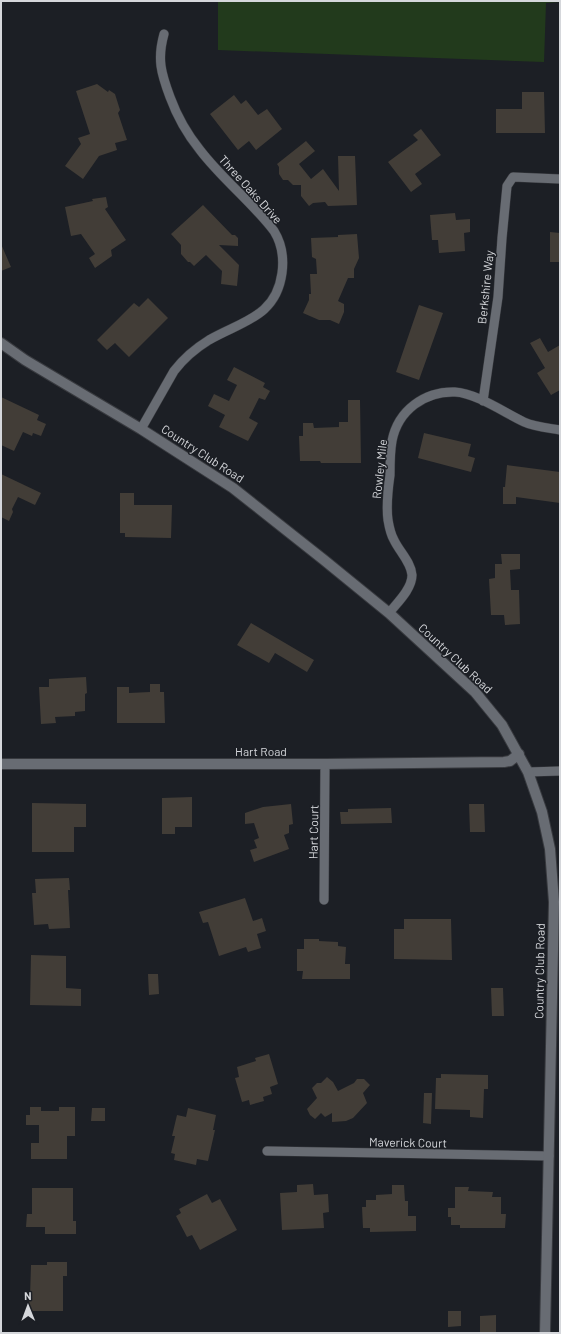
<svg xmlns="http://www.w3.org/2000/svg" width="561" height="1334" font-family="Barlow,sans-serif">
  <rect width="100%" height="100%" fill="#1c1f25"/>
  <path fill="#223a1c" d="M218,1H560V2L546,3L544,62L218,50Z"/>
  <path fill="#423d37" d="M97,84L108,92L109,90L115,94L120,110L118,113L127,140L115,143L117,150L99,156L83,179L65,166L81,144L78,138L90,134L76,91Z
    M522,92H544L545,133H496V109H522Z
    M234,95L241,104L246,100L258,115L267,109L282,129L256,150L249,141L238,150L210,114Z
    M421,129L441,155L415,174L422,184L411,192L388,162L418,140L413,135Z
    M306,141L315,151L299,164L311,179L323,169L339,191L338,156H355L357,205L328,206L325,202L313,203L309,206L301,196V185H293L288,180H283L279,174V167L277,164Z
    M106,197L108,207L105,209L126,240L111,250L112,256L95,268L89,258L95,254L81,234L71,236L65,207L93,201L92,199Z
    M203,205L232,235H235L238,238V246L219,245L239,265L237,286L221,284L222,271L206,255L194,266L190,262H188L181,254V245L171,234Z
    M455,213L456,220L470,219V232L464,233L465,251L439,253L438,240H432L430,215Z
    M550,232L560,233V262H550Z
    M357,234L359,258L354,269V278H348L338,301L344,304V312L339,324L330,320H319L303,313L309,300V294H311L310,274H317L316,259L312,257L311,238L338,237V235Z
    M1,244L11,267L1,271Z
    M148,298L168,318L129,357L115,343L107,350L97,340L134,303L139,307Z
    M419,305L443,313L419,380L396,372Z
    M540,338L548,352L560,345V390L551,395L537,373L545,368L530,343Z
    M234,367L265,383L263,387L270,391L265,400L259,398L249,418L258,423L248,441L219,427L225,415L208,406L214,394L229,401L237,385L227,380Z
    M1,397L39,415L37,420L46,424L41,436L33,433L32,436L23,432L14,451L1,445Z
    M348,400H360L361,463H321L320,461H300L299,436H303V423H313L314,428L339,427V422H348Z
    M424,433L471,444L468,456L475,458L471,472L418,458Z
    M507,465L560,472V503L516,497V504H503V487H505Z
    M1,474L41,493L35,505L18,497L12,509L13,512L9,521L1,517Z
    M120,493H134V505H172L171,538L125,537V533H120Z
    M501,554H520V569L510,570L511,590H519L520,624L505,625L504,615H491L489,579L495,578V564H502Z
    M251,623L314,660L307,672L275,653L269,663L237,645Z
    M86,677L87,693L85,694V711L75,712V716L55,717L56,723L41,724L39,687H49V679Z
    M150,684H160V692H164L165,723H117V687H129V693L150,692Z
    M192,797V827H175V834H162V798Z
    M32,803L86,804V827H74V852H32Z
    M291,804L293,824L289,825V833L284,835L289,849L254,862L250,850L257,848L254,840L259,838L254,823L245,824V813L263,807Z
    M469,804H484L485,832H470Z
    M391,808L392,823L341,824L340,812H348V809Z
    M69,878L70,890H68L70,928L49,929L48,924L34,925L32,893H36L35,879Z
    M245,898L253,921L262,918L266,931L257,934L261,948L248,952L246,947L219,956L208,922L203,923L199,912Z
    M404,919H451L452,960L394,959V929H404Z
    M304,939H319V941L338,942V946L346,947L345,964H350V979H302L303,971H297V949H304Z
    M31,955L66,956V988L81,989V1006L30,1005Z
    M148,974H158L159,994L149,995Z
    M491,988H503L504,1016H492Z
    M269,1054L278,1084L270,1087L272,1094L263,1097L264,1101L250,1105L249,1100L242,1102L235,1078L239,1077L237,1067L256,1061L255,1058Z
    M441,1074L488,1075V1089H484L483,1118L470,1117V1110L435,1109L436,1078H441Z
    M327,1077L333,1082L338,1091L354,1083L357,1079H364L370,1085L363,1093L367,1103L353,1118L346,1121L332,1122V1113L325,1117L321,1113L315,1119L310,1115L307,1109L317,1098L312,1088L317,1083H321Z
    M424,1093H432L431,1124L423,1123Z
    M30,1107H41V1111H59V1107H75V1136H67V1159H31V1143H39V1125H26V1115H30Z
    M92,1108H105V1121H91Z
    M188,1108L216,1115L213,1130H215L208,1161L197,1159L196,1165L174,1160L175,1154L171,1153L175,1136H172L177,1115L186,1117Z
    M313,1184L314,1195L328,1194L329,1212L323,1213L324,1228L282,1230L280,1193L297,1192V1185Z
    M392,1185H404L405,1201H408V1216H416V1231L370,1232V1228H363L362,1207H366V1200H376V1195L392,1194Z
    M455,1187H469L468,1191L493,1192L492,1197H501V1214H506L505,1228H460V1225H451V1217H448V1208H455Z
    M32,1188H73V1221H76V1234H45V1227H26L27,1214H32Z
    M207,1194L212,1203L220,1199L237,1230L200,1250L192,1235L187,1237L176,1216L181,1213L179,1209Z
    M47,1262H67V1276H63V1311H27V1297H30L31,1265H47Z
    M448,1311H461V1326L448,1327Z
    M496,1315V1333H480V1316Z"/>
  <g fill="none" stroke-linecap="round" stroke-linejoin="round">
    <g stroke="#383a3f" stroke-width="10">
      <path id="street" d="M483,401L498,297L502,238L507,186L513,177L560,179
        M141,429L174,371C184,358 196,348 209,340C242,321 276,317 282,273C284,258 282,244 274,231C252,202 222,179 200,150C187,134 177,116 170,97C161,73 157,59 164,34
        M389,613C397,603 412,589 412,575C411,562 399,551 394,540C391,535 389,526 388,520C386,505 388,489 390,475C390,464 390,452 392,441C398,410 425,391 455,392C476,393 505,413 524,422C535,427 549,428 560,430
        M528,772L560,771
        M324,900L325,764
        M267,1151L549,1156"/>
    </g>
    <g stroke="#383a3f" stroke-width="12">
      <path id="secondary" d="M1,343L25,360L141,429L233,488L324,560L389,613L475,692L502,725L528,772L542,812L550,849L554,902L545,1333
        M1,764H325L504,762L510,761L519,754"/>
    </g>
    <use href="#street" stroke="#686c73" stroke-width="9"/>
    <use href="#secondary" stroke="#686c73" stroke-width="10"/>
  </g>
  <g text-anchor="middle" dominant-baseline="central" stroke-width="3" stroke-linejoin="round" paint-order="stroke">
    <g font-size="12" fill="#d5d7db" stroke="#1c1f25">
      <text transform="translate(251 189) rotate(48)">Three Oaks Drive</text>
      <text transform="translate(485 287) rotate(-84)">Berkshire Way</text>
      <text transform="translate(203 453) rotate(33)">Country Club Road</text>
      <text transform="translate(379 469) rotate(-84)">Rowley Mile</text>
      <text transform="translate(456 658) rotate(43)">Country Club Road</text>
      <text x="261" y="751">Hart Road</text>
      <text transform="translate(313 832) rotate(-89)">Hart Court</text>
      <text transform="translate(539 971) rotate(-89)">Country Club Road</text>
      <text transform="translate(408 1142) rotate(1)">Maverick Court</text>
    </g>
  </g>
  <rect width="561" height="1334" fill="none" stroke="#d5d7db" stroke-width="4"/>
  <g transform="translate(28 1306) rotate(359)" stroke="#1c1f25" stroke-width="3" paint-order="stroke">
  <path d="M0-3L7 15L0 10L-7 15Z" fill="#d5d7db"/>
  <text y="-6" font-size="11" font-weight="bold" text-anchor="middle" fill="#d5d7db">N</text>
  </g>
</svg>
